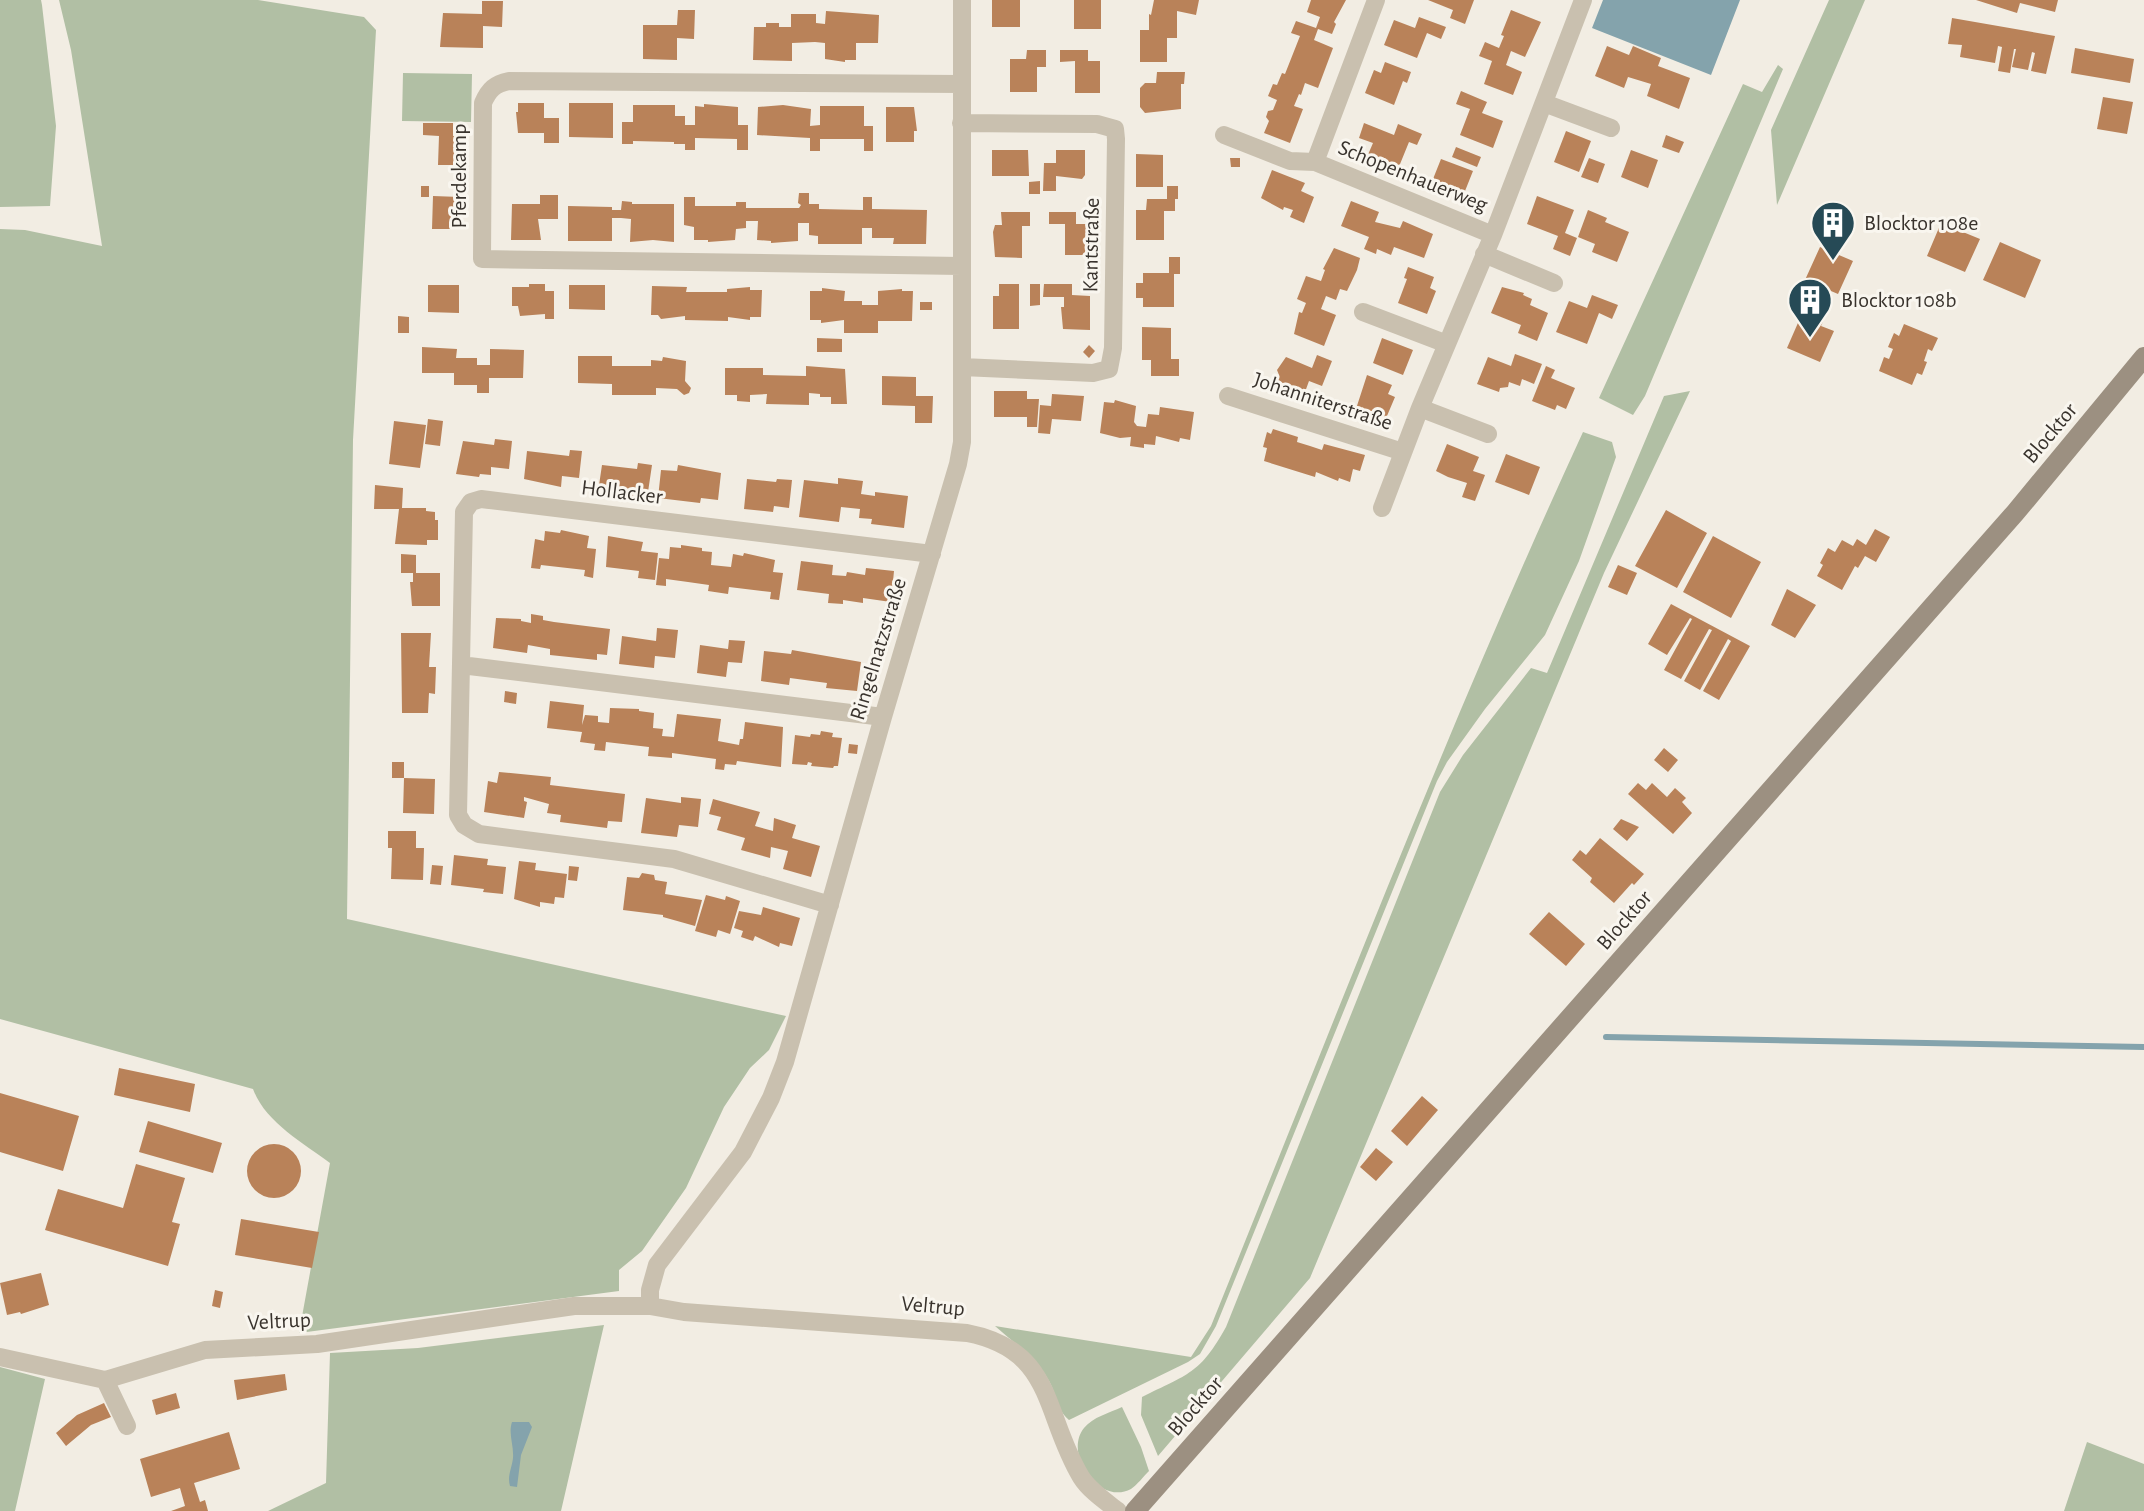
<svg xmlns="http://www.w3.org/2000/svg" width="2144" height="1511" font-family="'Alegreya Sans',sans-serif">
  <rect width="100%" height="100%" fill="#f2ede3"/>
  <path fill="#b1bfa4" d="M0,0H41L42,5L56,126L50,206L0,207Z
    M59,0H258L364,17L376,30L353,440L347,919L786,1016L769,1050L750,1068L724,1107L686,1188L642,1251L619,1270V1291L299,1333L330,1163C303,1143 265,1122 253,1089L0,1019V229L25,230L102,246L71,50Z
    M1829,0H1865L1777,205L1771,130Z
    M1778,65L1783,69L1645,396L1633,415L1599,398L1743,84L1762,92Z
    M403,73L472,74L471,122L402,121Z
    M1690,391L1604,573L1310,1278L1158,1456L1141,1415L1142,1397C1188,1374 1200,1374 1226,1327L1440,792L1463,755L1531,668L1547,673L1664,396Z
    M1583,432L1612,442L1616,457L1579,561L1545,635L1485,709L1447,762L1437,781L1216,1326L1200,1354L1188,1362L1069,1420C1054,1406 1058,1397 1049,1381C1036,1357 1015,1344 995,1326L1191,1357L1211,1326C1332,1027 1448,725 1583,432Z
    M604,1325L561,1511H268L326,1483L330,1353L418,1348Z
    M0,1367L45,1379L15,1511H0Z
    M1122,1407L1141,1447L1149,1471C1144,1476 1137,1485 1131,1489C1099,1506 1063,1454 1084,1428C1093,1417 1109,1413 1122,1407Z
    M2087,1442L2144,1464V1511H2064Z"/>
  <path fill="#84a3ac" d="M1603,0H1740L1711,75L1592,28Z
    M512,1422H529L532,1427L521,1455L517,1487L510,1486C507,1476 512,1468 513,1458C514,1445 508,1434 512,1422Z"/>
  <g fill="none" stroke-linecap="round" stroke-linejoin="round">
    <path stroke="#84a3ac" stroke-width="6" d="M1606,1037L2144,1047"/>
  </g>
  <path fill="#b98259" d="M992,0H1020V27H992Z
    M1074,0H1101V29H1074Z
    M1154,0H1199L1196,15L1177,11V38H1167V62H1140V30H1149V14L1151,15Z
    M1311,0H1346L1334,22L1336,24L1332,34L1318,29L1314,40L1333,48L1318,88L1305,83L1301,95L1299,94L1294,106L1303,109L1290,143L1264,133L1269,121L1266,117L1268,111L1273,110L1277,100L1268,96L1273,84L1277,85L1282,73L1285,74L1300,36L1291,33L1296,21L1316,28L1320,17L1307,12Z
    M1428,0H1474L1465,24L1450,18L1453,10Z
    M1976,0H2058L2055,12L2020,3L2017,13Z
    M482,1H503L502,27L483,26V48L440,47L443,13L482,14Z
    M678,10H695L694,39L677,38V60L643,59V25H677Z
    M1511,10L1541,22L1525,57L1511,51L1506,65L1522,72L1513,95L1484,84L1492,61L1479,56L1485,42L1499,48L1504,36L1501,35Z
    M826,11L879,15L878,43H856V60H845V62L825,59V43L815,42L792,43V61L753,60L754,27H766V23H779V27H791V14H816V23L825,24Z
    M1419,17L1446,27L1441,39L1427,33L1417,58L1384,45L1394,20L1415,28Z
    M1952,18L2055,36L2046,74L2031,71L2035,53L2032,52L2028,70L2012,67L2016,49H2014L2010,73L1998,71L2002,47L1998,46L1995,63L1960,57L1962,45L1948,44Z
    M1607,46L1629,55L1633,46L1661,58L1658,66L1690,78L1679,109L1647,96L1651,84L1628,77L1624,88L1595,76Z
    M2075,48L2134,59L2130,83L2071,73Z
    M1027,50H1046V67H1037V92H1010V59H1026Z
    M1060,50H1088V61H1100V93H1075V61L1060,62Z
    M1385,62L1411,72L1407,83L1403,81L1394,105L1365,93L1374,70L1381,73Z
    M1157,72H1185L1184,84H1181V109L1145,113L1140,107V88L1145,83H1156Z
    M1461,91L1487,102L1482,113L1503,121L1493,148L1460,135L1470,109L1456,104Z
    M2103,97L2133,102L2127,134L2097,129Z
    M518,103H544V118H559V143H544V133H518L516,112H518Z
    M569,103H613V138L569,137Z
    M704,104L738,107V125H748V150H737V139L695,138V150H685V144H674V142L633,141V144H622V122H633V105H675V116H685V125H695V106L704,107Z
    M783,105L811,109L810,126L820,125V106H864V126H873V151H864V139H820V151H810V138L757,135L758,107Z
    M886,107H914L917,131H914V142H886Z
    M423,123H453V136H462V165H438L439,136L423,135Z
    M1364,123L1394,135L1398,124L1422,134L1417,145L1409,142L1398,169L1367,157L1373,143L1359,138Z
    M1566,131L1591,141L1579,172L1554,162Z
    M1666,135L1684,142L1679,153L1662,147Z
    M1456,147L1481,157L1477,167L1452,157Z
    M992,150H1028L1029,176H992Z
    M1056,150H1085V175L1082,179L1056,176V191H1043L1044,163H1056Z
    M1631,150L1658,160L1648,188L1621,177Z
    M1136,154L1163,155V187H1136Z
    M1230,158H1240V167H1231Z
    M1589,158L1605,164L1598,183L1581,177Z
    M1441,159L1473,171L1463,196L1431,184Z
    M1272,170L1305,183L1301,191L1314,197L1304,223L1290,217L1293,210L1284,207L1283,210L1261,198Z
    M1040,181V194H1029V182Z
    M421,186H429V197H421Z
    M1167,186H1178V199H1175V211H1164V240H1136V210H1146L1147,199H1167Z
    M799,193H809V204H819V209L863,210V197H872V209L927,210L926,244H893L894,238H872V228H862V244H818V236L809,235V223H798V241L771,243V241L757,240L758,221H746V228L736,229L735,240L708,242V240H694V227L684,225V197H695V206H736V202H746V208H799L801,205L798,203Z
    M540,195H558V219H538L541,240H511L512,204H540Z
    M433,196L460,197V229H432Z
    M1537,196L1574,210L1565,233L1577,238L1570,256L1553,249L1558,236L1527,224Z
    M622,201L632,202V204H674V242L653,240L630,242L631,219L621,218H612V241H568V206L612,207V210H621Z
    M1351,201L1379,212L1375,222L1400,228L1403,221L1433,234L1424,258L1394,247L1391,255L1377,249L1376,254L1364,249L1369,237L1341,226Z
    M1588,210L1607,218L1605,222L1629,232L1617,262L1592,252L1595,244L1578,237Z
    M1001,212H1030V226H1022V258L995,257L993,232L995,225H1002Z
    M1049,212H1076V224H1090V255H1065V224H1049Z
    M1941,223L1980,239L1965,272L1927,256Z
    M2000,242L2041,260L2025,298L1983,280Z
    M1820,247L1853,261L1838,294L1805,280Z
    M1334,248L1360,258L1357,270L1347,291L1340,289L1336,300L1326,296L1321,309L1336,315L1324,346L1294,334L1299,312L1302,313L1306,303L1297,299L1306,276L1321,281L1325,270L1323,269Z
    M1169,257H1180V274H1174V307H1143V298H1136V283H1143V273H1169Z
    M1408,267L1434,277L1430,288L1436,291L1427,314L1398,303L1407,279L1404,278Z
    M529,284H545V291H554V319H545V314L520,316L518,306H512V287H529Z
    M999,284H1019V329H993V296H999Z
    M1030,284H1040V305L1030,306Z
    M1044,284H1072V295L1090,296V330L1063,329L1061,307H1064V297H1043Z
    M428,285H459V313L428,312Z
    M569,285H605V310L569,309Z
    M652,286L687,287L686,292H727V289L750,287V290H762L761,317H750V320L728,317V321L685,320V316L661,319L658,315H651Z
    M1502,287L1524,293L1523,295L1532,299L1530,305L1548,313L1537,341L1518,333L1521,325L1491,313Z
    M822,288L845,291L844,301H862V305H878V291L902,289V291H913L912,321H878V333H844V320L821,323V320H810V291H822Z
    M1592,295L1618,305L1612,319L1599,313L1587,344L1556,332L1569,301L1587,308Z
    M1803,297L1829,308L1821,326L1834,331L1820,362L1787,348L1801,316L1795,314Z
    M920,302H932V310H920Z
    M398,316L409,317V333H398Z
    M1904,324L1938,338L1932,351L1928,349L1924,361L1927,362L1922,375L1917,373L1912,385L1879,371L1884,357L1889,359L1893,349L1888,347L1894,333L1899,336Z
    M1142,327L1171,328V359H1179V376H1151V360H1142Z
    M817,338L842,339V352H817Z
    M1382,338L1413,350L1403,375L1373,363Z
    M1089,345L1095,351L1089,358L1083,352Z
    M422,347L457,349L456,358H477V365H490V349L524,350L523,378H489V393H477V385H454V373H422Z
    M1515,354L1542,364L1534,384L1522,379L1520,386L1509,382L1508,387L1500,388L1499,392L1477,384L1488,357L1511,366Z
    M1317,355L1332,361L1322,386L1309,381L1305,392L1277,381L1279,375L1277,370L1286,357L1312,368Z
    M578,356H612V366H651V360L662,361L663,357L686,361L685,381L691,388L689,393L684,395L677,389L656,388V395H612V384L578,383Z
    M806,366L845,369L847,404H831V397H820V394L809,393V405L766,404L767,394L750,395V402L737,401V395H725V368H763V375L806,376Z
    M1546,366L1555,370L1551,378L1575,388L1566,409L1557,405L1555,410L1532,401Z
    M1367,375L1392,385L1388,394L1395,397L1384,423L1355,412Z
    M882,376L916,377V396H933L932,423H915V406L882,405Z
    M994,391H1027V399H1039L1037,427H1027V417H994Z
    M1052,394L1084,396L1081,421L1052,419L1050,434L1038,433L1040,405L1051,406Z
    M1115,400L1136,406L1134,422L1137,426L1146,427L1148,414L1159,415L1160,407L1194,412L1190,440L1180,438L1179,442L1156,436L1155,445L1144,444V448L1130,446L1131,437L1120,438L1100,433L1104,402L1114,403Z
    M428,419L443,421L440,446L425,444Z
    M394,421L426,425L420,468L389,464Z
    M1273,429L1298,437L1297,442L1310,446L1322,450L1324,444L1365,455L1360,471L1353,469L1350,482L1339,478L1338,481L1316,472L1315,477L1264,461L1267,448L1263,447L1267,432L1271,434Z
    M495,439L512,441L509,469L491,467V475L480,474L479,477L456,474L463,441L494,445Z
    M1447,444L1479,457L1473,471L1485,475L1475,501L1462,497L1467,483L1448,477L1436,471Z
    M570,450L582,451L579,478L562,476L561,487L524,479L527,451L569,456Z
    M1506,454L1540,467L1529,495L1495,482Z
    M638,463L652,465L648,492L634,490L633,496L598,492L602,465L637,469Z
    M678,465L721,473L718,500L701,498L700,503L658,498L661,470L677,471Z
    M838,478L863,481L861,494L875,496V492L908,496L904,528L871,524L872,519L859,518L860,509L841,507L839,522L799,517L804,480L838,484Z
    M747,479L776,482L777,479L792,480L789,508L774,506L773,512L744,509Z
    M375,485L403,488L402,508H426V511L435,512V520H438V540H427V545L395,544L399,509H374Z
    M1666,510L1707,533L1677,588L1635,566Z
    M1875,529L1890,537L1876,562L1865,556L1858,568L1855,566L1842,590L1817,576L1823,565L1820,563L1828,548L1835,552L1842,540L1853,546L1857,539L1866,545Z
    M561,530L589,536L587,548L596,549L593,578L584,576L585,570L541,565L540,569L531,568L535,539L544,541L545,531L560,533Z
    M608,536L643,542L641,551L658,553L655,580L638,578L639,571L606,567Z
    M1713,536L1761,562L1731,618L1683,592Z
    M681,545L702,548V551L712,552L711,565L731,567L733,554L743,556L744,553L775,560L773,572L783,573L779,600L770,599L771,592L729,587L728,594L708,591L709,585L688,582L666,579V586L656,585L659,558L669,559L670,547L681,548Z
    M401,554L416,555V573H440V606H412L410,582H413V573H401Z
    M801,561L833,565L832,575L846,576L847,572L865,575L866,568L894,571L891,602L863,598V603L843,600V604L828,603L829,594L797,590Z
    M1618,565L1637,573L1627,595L1608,587Z
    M1787,589L1816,605L1795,638L1771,625Z
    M1671,604L1750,646L1719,700L1703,691L1731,641L1728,639L1700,690L1684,681L1712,630L1709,629L1681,679L1664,670L1692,619L1690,618L1667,655L1648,644Z
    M531,614L543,616V620L554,622L610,629L607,655L597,654V660L550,655V649L528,645L527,653L493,648L496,618L521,619V621L531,623Z
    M657,628L678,630L675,658L655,656L654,668L619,664L622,636L656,641Z
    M401,633H431L429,667H436L435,694L429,693L428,713H402Z
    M729,640L745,641L742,663L728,662L726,677L697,673L700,645L728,649Z
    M792,650L861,662L857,691L826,688L827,683L790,678L789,685L761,681L764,651L791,654Z
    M505,691L517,693L516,704L504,702Z
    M550,701L584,705L582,725L585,715L598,716V722L609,723L610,708L639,709V711L654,713L653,728L663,729L662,736L674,737L677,714L721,719L718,741L739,745L740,739H743L745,722L783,727L781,767L737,761L736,765L725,764L724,770L715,769L716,759L672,753V758L648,756L649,747L606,742L605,751L594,750L595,744L580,742L582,732L547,728Z
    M821,731L833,733L832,737L842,738L838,766H834L833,768L811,766L812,763L808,762L807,765L792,764L795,735L810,737L811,734L820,735Z
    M849,744L858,745L857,754L848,753Z
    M1664,748L1678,760L1668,772L1654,760Z
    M392,762H404V778H392Z
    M499,772L551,777L550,785L625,794L622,822L608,821L607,828L560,822L561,815L547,813L549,804L524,797V801L527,802L524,818L484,812L488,781L497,783Z
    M404,778L435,779L434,814L403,813Z
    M1638,783L1646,790L1652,783L1667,797L1675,788L1686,798L1682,802L1692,813L1673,834L1628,794Z
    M681,797L701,799L698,827L679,825L677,837L641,833L646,798L681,803Z
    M713,799L760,812L755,826L773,831L774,818L796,825L792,838L820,846L811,877L783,869L788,851L771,847L770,858L741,850L745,838L717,830L721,817L709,814Z
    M1621,819L1639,827L1627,841L1613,829Z
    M388,831H416V848H424L423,880L391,879L392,848H388Z
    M1600,838L1644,874L1634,885L1632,883L1614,903L1590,882L1592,878L1572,860L1580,850L1586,855Z
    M454,855L488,859L487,865L506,867L503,894L483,892L484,889L451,885Z
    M519,861L536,863L535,870L567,874L564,898L555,897L554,904L540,902V907L514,899Z
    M432,865L443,866L441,885L430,884Z
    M569,866L579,867L577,881L568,880Z
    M642,873L654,875L655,880L667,882L665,894L702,900L695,926L663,917V915L623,910L627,877L639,878Z
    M706,895L725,900L726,896L740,901L730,934L718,930L716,937L695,931Z
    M763,907L800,918L792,946L780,943L779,947L755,936L753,941L741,937L743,931L734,928L739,911L761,915Z
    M1549,912L1585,944L1566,966L1529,934Z
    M119,1068L195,1084L190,1112L114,1095Z
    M0,1093L79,1116L63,1171L0,1152Z
    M1422,1096L1438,1110L1407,1146L1391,1131Z
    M148,1121L222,1143L213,1173L139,1152Z
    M247 1171a27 27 0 1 1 54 0a27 27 0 1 1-54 0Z
    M1376,1148L1393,1162L1376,1181L1360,1167Z
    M136,1164L185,1178L172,1222L180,1224L168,1266L45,1230L58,1189L123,1208Z
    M241,1219L319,1232L312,1268L235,1255Z
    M41,1273L49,1305L21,1314L20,1312L7,1315L0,1283Z
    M215,1290L223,1292L220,1308L212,1306Z
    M285,1374L287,1390L237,1400L234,1380Z
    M176,1393L180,1408L156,1415L152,1400Z
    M104,1403L111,1417L91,1425L66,1446L56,1433L77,1415Z
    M229,1432L240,1469L194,1483L200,1502L205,1500L208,1511H171L185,1506L180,1488L151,1497L140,1459Z"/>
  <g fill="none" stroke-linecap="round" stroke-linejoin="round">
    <path stroke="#c9c0af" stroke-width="18" d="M962,0V442L958,464L883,717L785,1062L771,1098L743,1152L657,1265L650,1290V1306L684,1312L967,1333C1055,1350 1043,1414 1081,1477C1089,1490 1105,1501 1118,1511
      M961,84L509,81C495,84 489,89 483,103L482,259L961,266
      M1544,103L1611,128
      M961,123L1097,124L1115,129L1116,139L1113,348L1109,369L1093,373L962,367
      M1224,135L1290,161L1315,162L1493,235
      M1315,162L1376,0
      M1484,254L1554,283
      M1363,312L1447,344
      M1228,396L1403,452
      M1420,408L1488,434
      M1382,508L1420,408L1493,235L1583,0
      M461,665L883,717
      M830,905L674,859L479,834L464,825L458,815L464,512L471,502L481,499L932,554
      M0,1357L105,1380L205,1350L317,1344L574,1306H650
      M105,1380L127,1426"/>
    <path stroke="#9c9081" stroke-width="20" d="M1135,1511L2015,513L2144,357"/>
  </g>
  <defs>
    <g id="building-pin" transform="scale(2.3)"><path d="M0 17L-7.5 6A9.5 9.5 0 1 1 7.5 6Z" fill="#264a56" stroke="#f9f6ef"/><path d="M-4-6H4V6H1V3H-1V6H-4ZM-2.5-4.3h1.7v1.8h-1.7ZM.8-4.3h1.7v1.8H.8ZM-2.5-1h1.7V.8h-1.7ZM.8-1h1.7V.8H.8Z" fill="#fff"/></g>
  </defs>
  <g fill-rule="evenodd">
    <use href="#building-pin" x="1833" y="223"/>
    <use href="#building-pin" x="1810" y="300"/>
  </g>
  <g text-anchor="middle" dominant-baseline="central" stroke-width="6" stroke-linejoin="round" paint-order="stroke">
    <g font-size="22" fill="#39332d" stroke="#f9f6ef">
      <text transform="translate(459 176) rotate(-90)">Pferdekamp</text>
      <text transform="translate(1413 176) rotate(22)">Schopenhauerweg</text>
      <text transform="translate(1091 245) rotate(-89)">Kantstraße</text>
      <text transform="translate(1323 401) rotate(18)">Johanniterstraße</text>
      <text transform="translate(2050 433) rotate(-50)">Blocktor</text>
      <text transform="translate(622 492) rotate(7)">Hollacker</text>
      <text transform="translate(878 649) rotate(-73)">Ringelnatzstraße</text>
      <text transform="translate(1624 920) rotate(-49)">Blocktor</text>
      <text transform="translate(933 1306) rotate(5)">Veltrup</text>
      <text transform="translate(279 1321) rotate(-3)">Veltrup</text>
      <text transform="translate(1195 1406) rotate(-49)">Blocktor</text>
    </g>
    <g font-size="22" fill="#39332d" stroke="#f9f6ef" text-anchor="start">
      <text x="1864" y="223">Blocktor 108e</text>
      <text x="1841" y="300">Blocktor 108b</text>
    </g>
  </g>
</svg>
